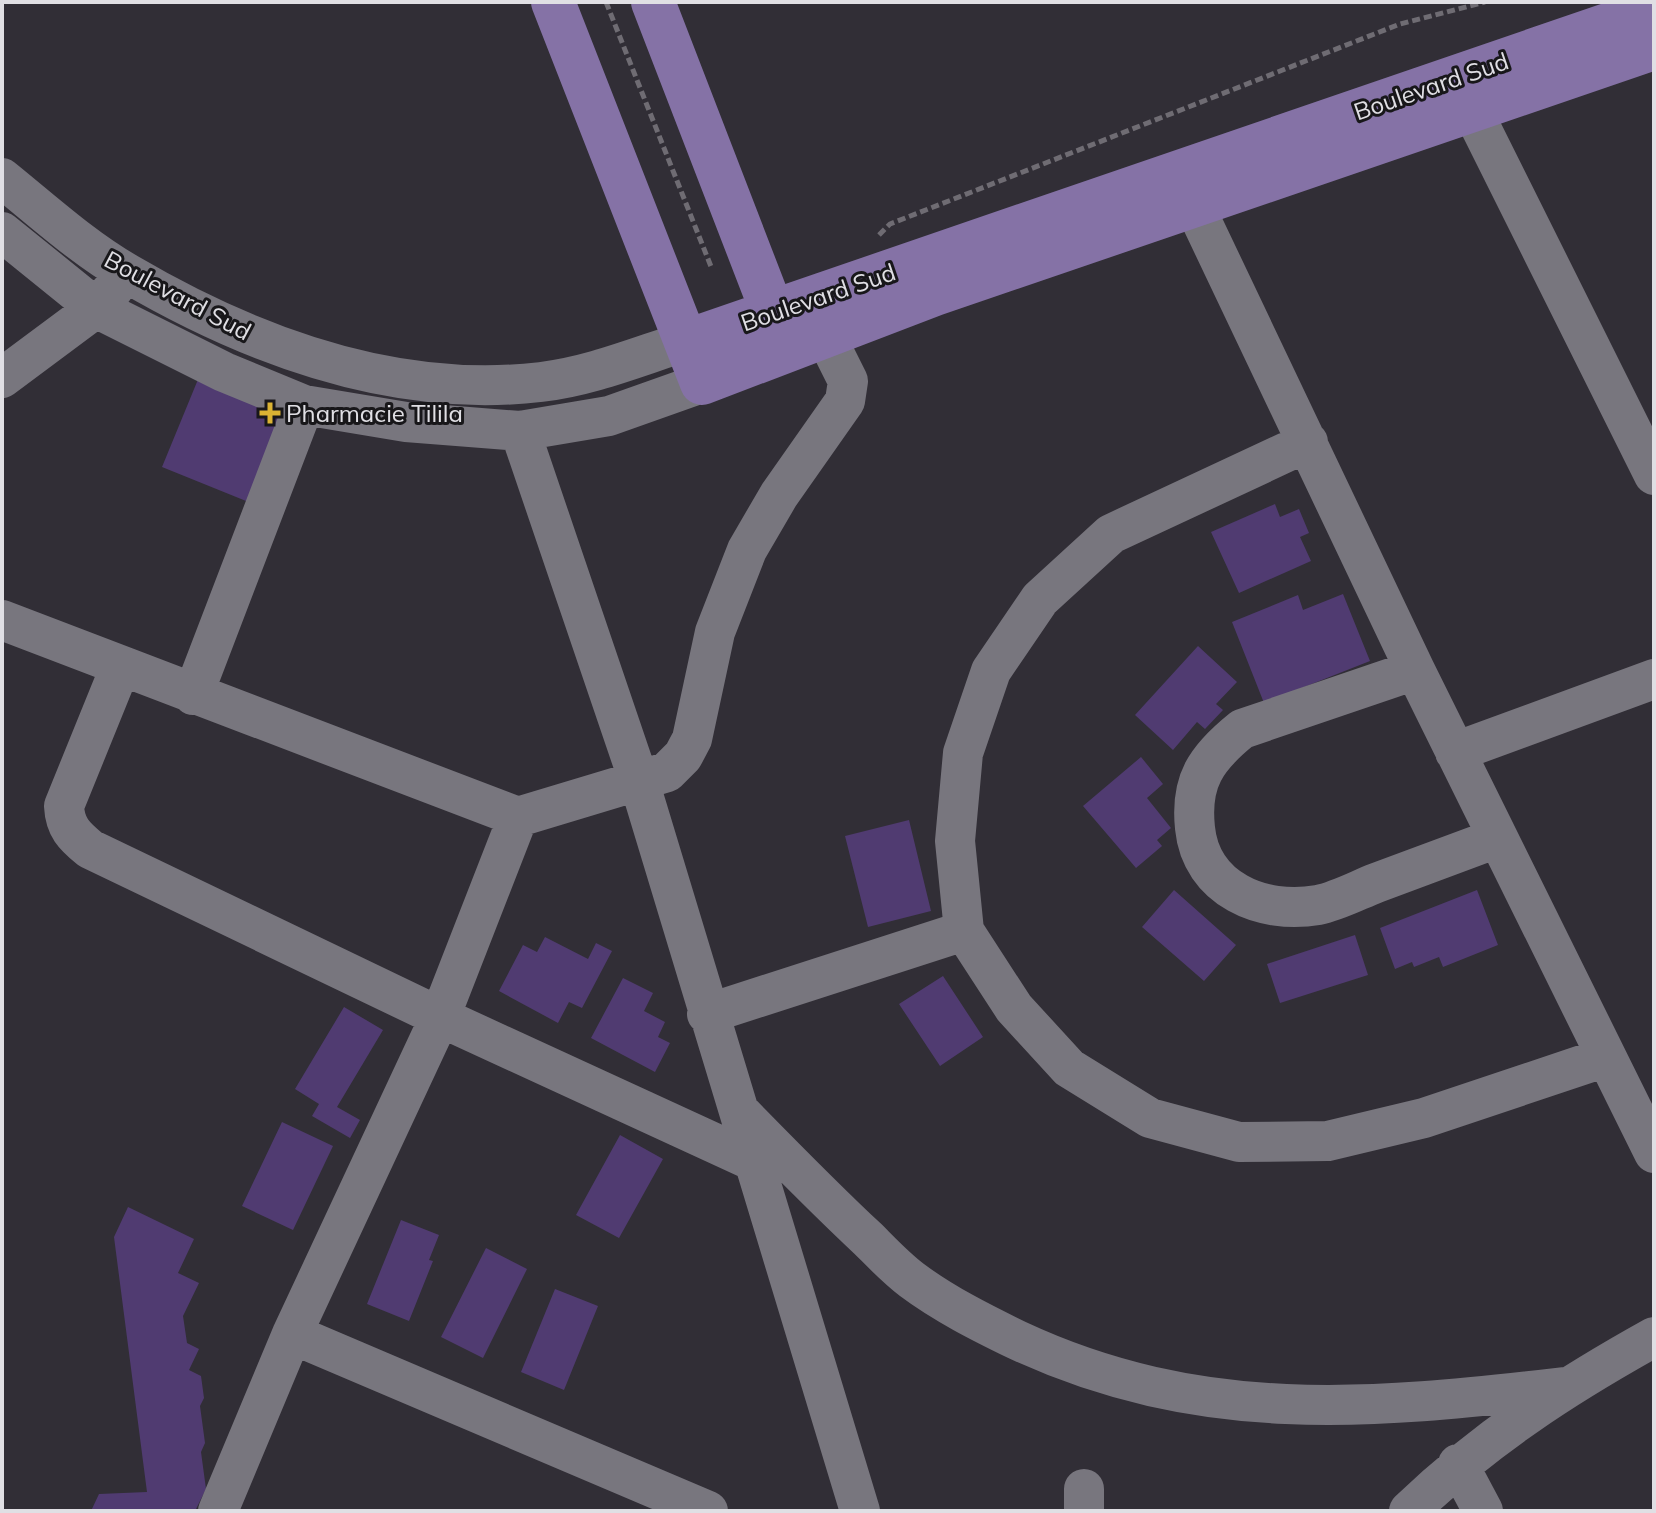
<svg xmlns="http://www.w3.org/2000/svg" width="1656" height="1513" font-family="Mulish,sans-serif">
  <rect width="100%" height="100%" fill="#312e36"/>
  <path fill="#503b71" d="M199,377L288,414L251,503L162,467Z
    M1275,504L1280,517L1299,509L1309,533L1300,537L1311,561L1239,593L1211,532Z
    M1343,594L1370,661L1264,703L1232,622L1298,595L1303,610Z
    M1198,646L1237,682L1216,704L1223,710L1205,729L1197,722L1173,750L1135,715Z
    M1141,757L1163,784L1147,798L1171,828L1157,840L1162,846L1136,868L1083,806Z
    M909,820L931,911L868,927L845,836Z
    M1174,890L1236,945L1204,981L1142,927Z
    M1477,890L1498,945L1443,967L1439,957L1414,967L1412,962L1395,969L1380,928Z
    M1355,935L1368,975L1280,1003L1267,964Z
    M545,937L588,959L596,943L612,951L582,1008L569,1002L558,1023L499,991L523,945L537,952Z
    M943,976L983,1037L940,1066L899,1004Z
    M623,978L653,993L644,1011L665,1022L658,1037L670,1043L655,1072L591,1038Z
    M344,1007L383,1030L337,1107L360,1120L350,1138L312,1116L319,1104L295,1089Z
    M282,1122L333,1146L293,1230L242,1206Z
    M620,1135L663,1159L619,1238L576,1215Z
    M128,1207L194,1239L178,1273L199,1283L183,1316L187,1343L199,1349L189,1370L201,1376L204,1398L200,1406L205,1443L201,1452L206,1489L195,1511H91L99,1494L147,1492L114,1237Z
    M401,1220L439,1235L429,1260L433,1261L409,1321L367,1304Z
    M486,1248L527,1269L483,1358L441,1337Z
    M555,1289L598,1306L564,1390L521,1372Z"/>
  <g fill="none" stroke-linecap="round" stroke-linejoin="round">
    <path stroke="#6f6c73" stroke-width="5" stroke-dasharray="8 4" stroke-linecap="butt" d="M606,2L712,269
      M879,235L890,224L1400,24L1485,2"/>
    <path stroke="#78767e" stroke-width="40" d="M1458,82L1654,475
      M1180,176L1415,670L1654,1153
      M2,178C43,211 82,247 127,273C253,347 395,399 541,382C592,376 639,356 687,341
      M2,232L96,308L224,372L304,405L406,422L520,431L609,416L702,383
      M2,378L96,308L114,288
      M520,431L638,778L860,1511
      M1308,442L1111,534L1040,599L991,671L963,753L955,841L964,931L1014,1008L1069,1068L1150,1118L1239,1142L1328,1141L1424,1118L1606,1057
      M2,620L518,817L667,772L683,756L692,739L715,632L747,550L779,495L845,401L848,381L825,335
      M120,668L64,806C65,827 74,836 90,849L440,1017L751,1160
      M1415,670L1242,729C1206,758 1190,781 1195,828C1201,889 1262,915 1318,905C1338,901 1358,890 1376,883C1416,868 1456,853 1497,838
      M193,695L304,405
      M1455,752L1654,679
      M707,1014L964,931
      M739,1111C781,1154 824,1198 868,1239C882,1253 896,1268 912,1280C944,1304 982,1323 1017,1340C1199,1425 1370,1410 1564,1387
      M292,1334L708,1511
      M1458,1464L1483,1511
      M218,1511L292,1334L440,1017L518,817
      M1084,1511V1489
      M1409,1511C1484,1439 1564,1387 1654,1337"/>
    <path stroke="#8572a6" stroke-width="44" d="M553,2L702,383L935,294L1654,48
      M653,2L783,339
      M687,341L1654,9"/>
  </g>
  <path fill="#dbb333" stroke="#18171a" stroke-width="3" d="M266 401h8v8h8v8h-8v8h-8v-8h-8v-8h8z"/>
  <g text-anchor="middle" dominant-baseline="central" stroke-width="6" stroke-linejoin="round" paint-order="stroke">
    <g font-size="24" fill="#e0dfe4" stroke="#18171a">
      <text transform="translate(1431 86) rotate(-19)">Boulevard Sud</text>
      <text transform="translate(178 295) rotate(28)">Boulevard Sud</text>
      <text transform="translate(818 297) rotate(-19)">Boulevard Sud</text>
    </g>
    <g font-size="24" fill="#e0dfe4" stroke="#18171a" text-anchor="start">
      <text x="286" y="413">Pharmacie Tilila</text>
    </g>
  </g>
  <rect width="1656" height="1513" fill="none" stroke="#e0dfe4" stroke-width="8"/>
</svg>
